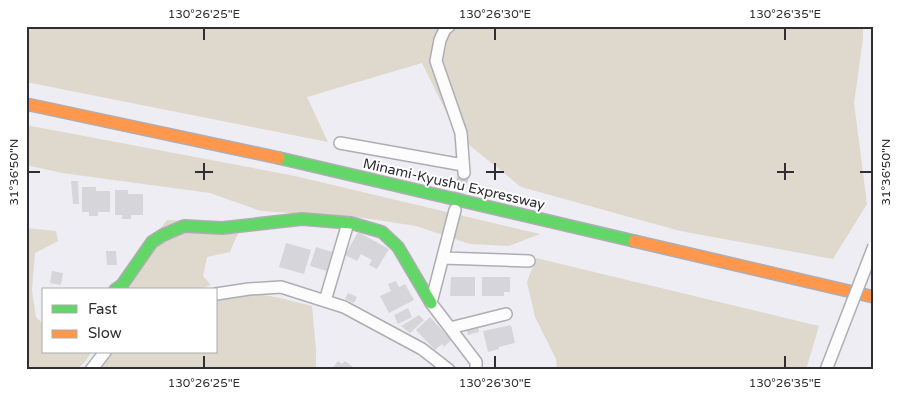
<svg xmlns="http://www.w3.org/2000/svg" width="900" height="396" font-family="'Varela Round',sans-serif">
  <rect width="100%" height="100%" fill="#eeedf4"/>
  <path fill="#dfd8cc" d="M26,26H863V39L854,103L867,204L833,259L680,231L521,187L458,136L422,63L307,97L328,142L26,82Z
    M26,125L295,176L540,234L509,246L470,244L416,226L364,218L261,211L210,193L62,173L26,165Z
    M167,220L242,224L230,252L207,257L203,276L211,285L197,290H113Z
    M26,228L56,231L58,241L35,253L32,290L36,317L44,325V352H91L85,362L76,370H26Z
    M536,258L819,326L806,370H557L556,359L535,317L527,282Z
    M239,290L280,298L312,306L316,350V370H89L105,352H216V295Z"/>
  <path fill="#d6d5da" d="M71,181H78L79,204H73Z
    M82,187H96V191H110V212H98V216H89V212H82Z
    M115,190H128V194H143V215H131V219H122V215H115Z
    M358,232L389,249L377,269L369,265L372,260L361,254L357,261L345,255Z
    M286,243L311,250L304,274L279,267Z
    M316,247L332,252L327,271L310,266Z
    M106,251H116L117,265H107Z
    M52,271L63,273L61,285L50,283Z
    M451,277H475V296H450Z
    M482,277H510V292H504V296H482Z
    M396,281L399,287L405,284L414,300L389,313L380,296L391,291L388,284Z
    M348,293L357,297L354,303L345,299Z
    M408,308L412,317L398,324L394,315Z
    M419,315L424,320L410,333L401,326Z
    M430,317L451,340L444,347L442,344L435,350L416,330Z
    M511,325L515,343L499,347V349L488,352L483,331Z
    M478,326L479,332L468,335L466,328Z
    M338,361L342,364L345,361L357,370H331Z"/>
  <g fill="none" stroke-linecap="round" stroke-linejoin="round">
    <path stroke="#c8c7cd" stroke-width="11" stroke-dasharray="11 5.5" stroke-linecap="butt" d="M456,203L464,173"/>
    <g stroke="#aeadb3" stroke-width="14">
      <path id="street" d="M449,26L445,29L440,40L436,61L461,133L464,173
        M340,143L463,165
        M455,210L431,303L476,362V370
        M443,258L529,261
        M216,294L249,289L281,287L344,307L422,349L449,370
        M325,301L348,223
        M450,328L506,314
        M91,370L105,352"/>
    </g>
    <g stroke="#aeadb3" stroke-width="14">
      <path id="fast" d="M279,158L634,241
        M115,290L122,285L152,242L163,235L184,226L222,228L302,219L351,223L382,232L398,247L431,303"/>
    </g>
    <g stroke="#aeadb3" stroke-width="14">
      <path id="slow" d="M26,104L279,158
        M634,241L874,297"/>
    </g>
    <use href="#street" stroke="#fcfcfd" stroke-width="11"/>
    <use href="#fast" stroke="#63d668" stroke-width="11"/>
    <use href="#slow" stroke="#ff974d" stroke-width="11"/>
    <g stroke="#aeadb3" stroke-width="14" stroke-linecap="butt">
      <path id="street-bridge" d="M826,370L874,246"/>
    </g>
    <use href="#street-bridge" stroke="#fcfcfd" stroke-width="11"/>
  </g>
  <path fill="none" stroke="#302e33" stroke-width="2" d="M204,28V40M495,28V40M785,28V40M204,163V180M495,163V180M785,163V180M28,172H40M195,172H213M486,172H504M777,172H794M860,172H872M204,356V368M495,356V368M785,356V368"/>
  <g text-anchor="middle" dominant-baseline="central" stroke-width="4" stroke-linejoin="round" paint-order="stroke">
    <g font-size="14" fill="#302e33" stroke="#fff">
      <text transform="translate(454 184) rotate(13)">Minami-Kyushu Expressway</text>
    </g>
  </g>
  <rect width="900" height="396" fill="none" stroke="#ffffff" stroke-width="55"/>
  <rect x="42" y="288" width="175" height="65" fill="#ffffff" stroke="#acabad"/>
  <rect x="52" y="305" width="25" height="8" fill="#63d668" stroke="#acabad"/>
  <text x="88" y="314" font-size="15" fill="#302e33">Fast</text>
  <rect x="52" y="330" width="25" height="8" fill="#ff974d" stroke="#acabad"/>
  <text x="88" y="338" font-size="15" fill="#302e33">Slow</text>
  <rect x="28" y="28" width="844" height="340" fill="none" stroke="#302e33" stroke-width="2"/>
  <g font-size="12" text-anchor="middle" fill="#302e33">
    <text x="204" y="18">130°26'25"E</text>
    <text x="495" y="18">130°26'30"E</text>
    <text x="785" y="18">130°26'35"E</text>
    <text transform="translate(14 172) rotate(-90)" y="4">31°36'50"N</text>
    <text transform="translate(886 172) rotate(-90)" y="4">31°36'50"N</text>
    <text x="204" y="387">130°26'25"E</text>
    <text x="495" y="387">130°26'30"E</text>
    <text x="785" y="387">130°26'35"E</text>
  </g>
</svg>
